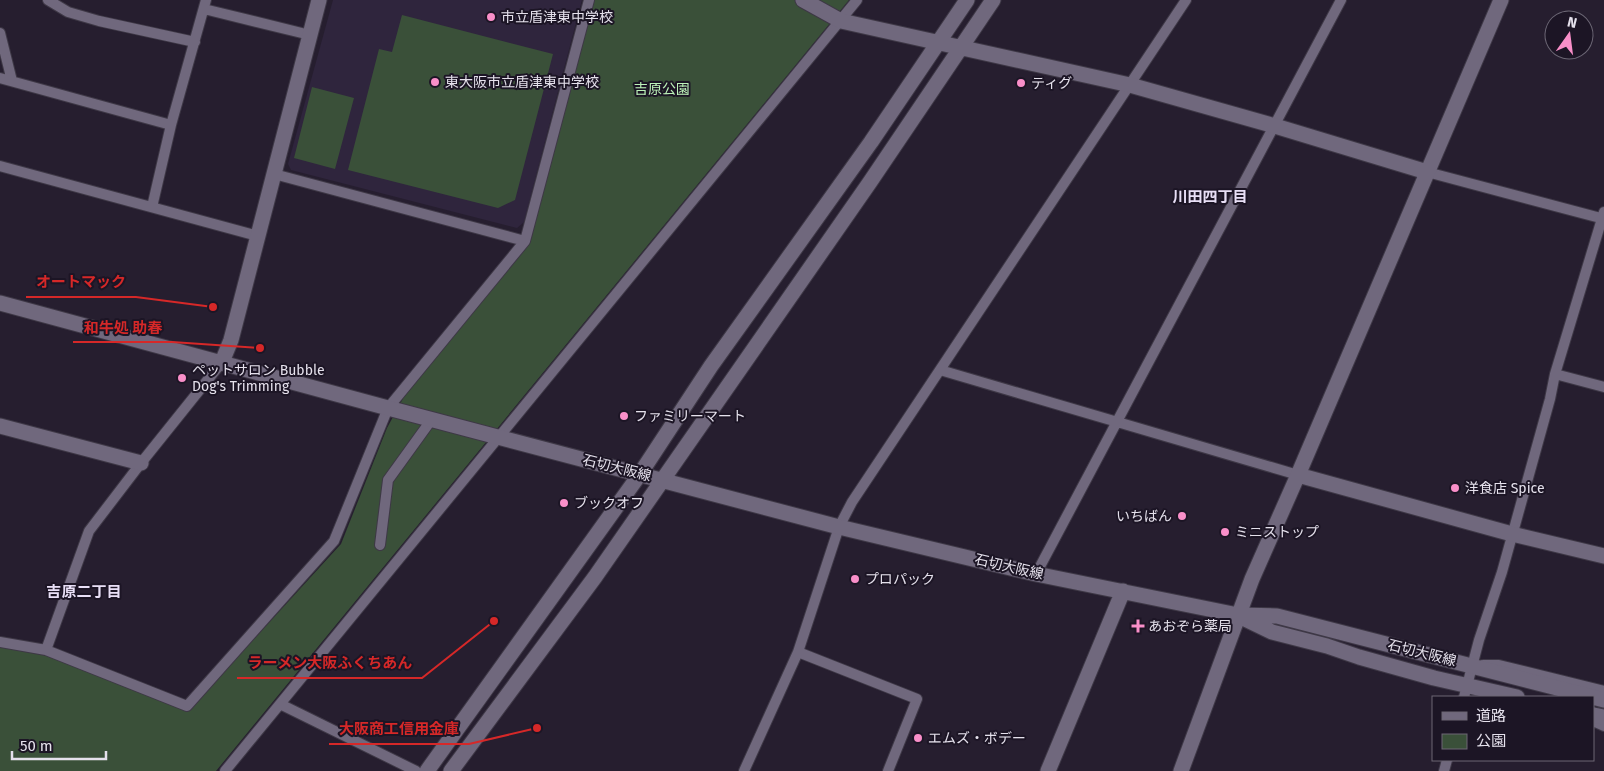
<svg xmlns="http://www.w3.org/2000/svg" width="1604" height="771" font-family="'Fira Sans','Noto Sans JP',sans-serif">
  <rect width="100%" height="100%" fill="#261e2f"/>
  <path fill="#2f253d" d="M333,0H582L524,222L517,228L291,170L288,164Z"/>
  <path fill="#3a5039" d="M593,0H849L216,771H0V647L42,654L189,710L341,544L387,428L407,391L529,244Z
    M402,15L553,54L515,200L498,208L348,170L379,49L392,52Z
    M312,87L354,98L335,169L294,158Z"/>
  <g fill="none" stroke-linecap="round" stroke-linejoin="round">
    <g stroke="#3e3846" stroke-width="12">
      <path id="street" d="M48,0L68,12L99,21L195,42
        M204,9L310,35
        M0,33L12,81
        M0,78L171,125
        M0,166L258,236
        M1427,172L1604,219
        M274,174L525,241L589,0
        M152,207L171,125L206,0
        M940,370L1298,475
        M1555,374L1604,387
        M380,545L388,480L432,419
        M1036,574L1341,0
        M0,642L46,650L187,706L334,541L388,408L525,241
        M46,650L89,531L141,463L222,362
        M798,652L917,699L888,771
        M1483,665H1499L1604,691
        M1464,697L1479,640L1502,572L1550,399L1555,374L1604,212
        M280,704L857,0
        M1593,721L1604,726
        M225,771L280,704L416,771
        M744,771L798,652L839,527L852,502L1186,0
        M1444,771L1447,760"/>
    </g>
    <g stroke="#3e3846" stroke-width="17">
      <path id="secondary" d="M803,0L841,21L1130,85L1275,126L1427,172
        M0,303L388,408L839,527L1036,574L1238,615L1277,616L1604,700
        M222,362L231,340L319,0
        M0,426L141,463
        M1298,475L1512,534L1604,556
        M1243,618L1272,632L1327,646L1359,657L1434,678L1517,697
        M1593,715L1604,717
        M427,771L640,474L711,366L871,142L967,0
        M451,771L595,577L870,182L993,0
        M1048,771L1123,591
        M1181,771L1252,579L1298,475L1501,0"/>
    </g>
    <use href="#street" stroke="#70687d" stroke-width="10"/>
    <use href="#secondary" stroke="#70687d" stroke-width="15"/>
  </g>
  <g fill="#f98fc9" stroke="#1c1525" stroke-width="2">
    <circle cx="491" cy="17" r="5"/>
    <circle cx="435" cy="82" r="5"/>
    <circle cx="1021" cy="83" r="5"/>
    <circle cx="182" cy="378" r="5"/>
    <circle cx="624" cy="416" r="5"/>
    <circle cx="1455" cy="488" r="5"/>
    <circle cx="564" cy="503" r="5"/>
    <circle cx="1182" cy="516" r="5"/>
    <circle cx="1225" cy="532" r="5"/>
    <circle cx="855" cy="579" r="5"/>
    <path d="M1135.5 618.5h5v5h5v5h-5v5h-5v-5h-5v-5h5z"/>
    <circle cx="918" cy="738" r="5"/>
  </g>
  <g text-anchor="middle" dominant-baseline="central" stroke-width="4" stroke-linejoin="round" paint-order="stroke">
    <g font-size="14" fill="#e5e1ec" stroke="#1c1525" text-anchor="start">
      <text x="501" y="17">市立盾津東中学校</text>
      <text x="445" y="82">東大阪市立盾津東中学校</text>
      <text x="1031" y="83">ティグ</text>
      <text x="192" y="370">ペットサロン Bubble<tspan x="192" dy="16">Dog's Trimming</tspan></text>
      <text x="634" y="416">ファミリーマート</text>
      <text x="1465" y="488">洋食店 Spice</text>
      <text x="574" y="503">ブックオフ</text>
      <text x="1172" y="516" text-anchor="end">いちばん</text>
      <text x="1235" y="532">ミニストップ</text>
      <text x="865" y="579">プロパック</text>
      <text x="1148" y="626">あおぞら薬局</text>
      <text x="928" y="738">エムズ・ボデー</text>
    </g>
    <g font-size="14" fill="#bdf3b9" stroke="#1c1525">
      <text x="662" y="89">吉原公園</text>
    </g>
    <g font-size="14" fill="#e5e1ec" stroke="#1c1525">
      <text transform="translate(617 468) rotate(14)">石切大阪線</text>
      <text transform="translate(1009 567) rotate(13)">石切大阪線</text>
      <text transform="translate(1422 653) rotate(14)">石切大阪線</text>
    </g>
    <g font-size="15" font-weight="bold" fill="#e8dff6" stroke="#1c1525">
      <text x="1210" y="197">川田四丁目</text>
      <text x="84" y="592">吉原二丁目</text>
    </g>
  </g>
  <path fill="none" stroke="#d62828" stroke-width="2" d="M213 307L136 297H26M260 348L172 342H73M494 621L422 678H237M537 728L469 744H329"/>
  <g fill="#d62828" stroke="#1c1525" stroke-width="2">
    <circle cx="213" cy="307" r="5"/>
    <circle cx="260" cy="348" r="5"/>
    <circle cx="494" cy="621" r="5"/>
    <circle cx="537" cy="728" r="5"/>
  </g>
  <g font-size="15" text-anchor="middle" font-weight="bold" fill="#d62828" stroke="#1c1525" stroke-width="4" stroke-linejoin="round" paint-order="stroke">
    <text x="81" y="287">オートマック</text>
    <text x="123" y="333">和牛処 助春</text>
    <text x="330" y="668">ラーメン大阪ふくちあん</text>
    <text x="399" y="734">大阪商工信用金庫</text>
  </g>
  <rect x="1432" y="696" width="162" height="65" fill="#1c1525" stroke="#6c6775"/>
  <rect x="1442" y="712" width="25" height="8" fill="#70687d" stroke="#6c6775"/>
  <text x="1476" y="721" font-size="15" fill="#e5e1ec">道路</text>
  <rect x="1442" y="734" width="25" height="15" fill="#3a5039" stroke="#6c6775"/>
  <text x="1476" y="746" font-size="15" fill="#e5e1ec">公園</text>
  <g transform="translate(1569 35) rotate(14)"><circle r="24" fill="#1c1525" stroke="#6c6775"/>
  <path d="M0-4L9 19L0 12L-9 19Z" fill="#f98fc9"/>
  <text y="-8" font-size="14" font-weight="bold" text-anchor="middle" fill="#e5e1ec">N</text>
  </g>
  <path d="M12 751v8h94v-8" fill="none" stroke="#e5e1ec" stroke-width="2.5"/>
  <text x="20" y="751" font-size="15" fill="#e5e1ec" stroke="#1c1525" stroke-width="4" paint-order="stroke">50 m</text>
</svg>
